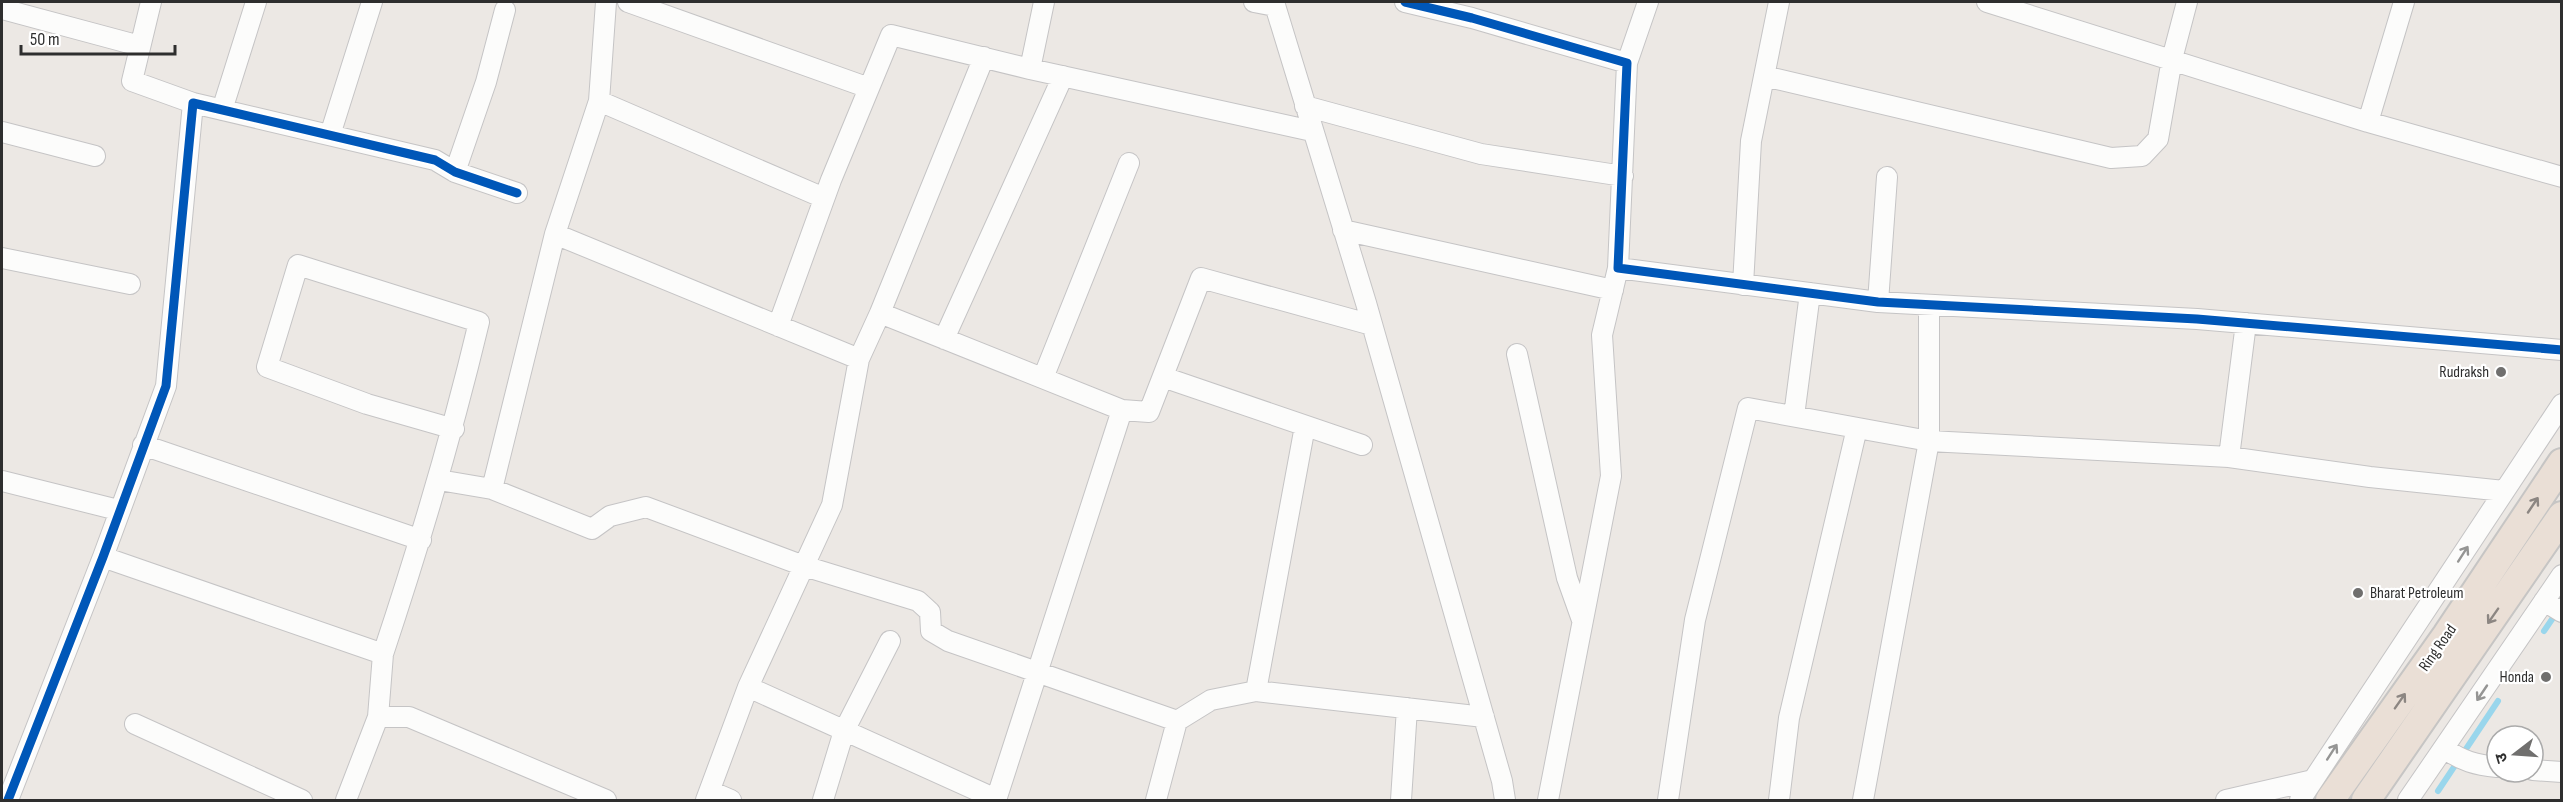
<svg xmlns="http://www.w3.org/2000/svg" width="2563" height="802" font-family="'Sofia Sans Condensed','Noto Sans Devanagari',sans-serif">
  <rect width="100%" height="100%" fill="#ece8e4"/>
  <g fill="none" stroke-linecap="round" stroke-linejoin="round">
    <path stroke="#99d6ec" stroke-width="6" d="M2544,631L2557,612
      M2438,791L2498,701"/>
    <g stroke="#c5c4c5" stroke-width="22">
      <path id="minor" d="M151,2L132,81L193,103
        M628,2L869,88
        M1254,2L1275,6
        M1274,2L1366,303L1502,781L1505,800
        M1405,2L1472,18L1627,63L1618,268L1878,302L2197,319L2562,350
        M1987,2L2368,122L2562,177
        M2,9L140,46
        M1627,63L1648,2
        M1030,69L1312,131
        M1764,76L2111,158L2142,156L2158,139L2172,59L2187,2
        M599,101L824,198
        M1305,106L1481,154L1623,176
        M222,110L256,2
        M2368,122L2404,2
        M2,132L95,156
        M330,135L372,2
        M455,172L486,82L505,10
        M1343,230L1613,290
        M555,234L859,359L880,313L1122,410L996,800
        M2,258L130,284
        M1743,285L1751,141L1779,2
        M1878,302L1887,177
        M880,313L984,57
        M778,326L831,180L891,35L1030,69L1044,2
        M944,339L1063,76
        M1517,354L1567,578L1582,620
        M1163,377L1362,445
        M1043,378L1129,163
        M1122,410L1149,412L1201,278L1372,325
        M1794,416L1810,293
        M143,445L421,540
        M2229,457L2246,323
        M439,480L492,489L555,234L599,101L606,2
        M2,481L118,510
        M492,489L592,529L610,516L646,507L804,566L918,601L930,612L931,631L948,641L1177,721
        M103,557L383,654L378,717
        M2544,601L2562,612
        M383,654C420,543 452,435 479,322L298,265L267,367L367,404L454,429
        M748,687L996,799
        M1256,691L1305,426
        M135,724L302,800
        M2445,749C2462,761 2476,765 2497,767
        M2533,770L2562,772
        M710,791L731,800
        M8,800L103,557L166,386L193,103L435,160L455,172L517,193
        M346,800L378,717H409L606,800
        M706,800L748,687L832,505L859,359
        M823,800L844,731L890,641
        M1156,800L1177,721L1211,700L1256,691L1484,717
        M1401,800L1407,708
        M1548,800L1611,476L1602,335L1618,268
        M1668,800L1695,620L1748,408L1929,441V305
        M1779,800L1789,718L1857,428
        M1863,800L1929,441L2229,457L2370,477L2504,491
        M2226,800L2313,780
        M2300,800L2562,404
        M2408,800L2562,575"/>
    </g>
    <g stroke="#c6c5c4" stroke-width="32">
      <path id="highway" d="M2330,800L2447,635L2562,463
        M2366,800L2562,516"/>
    </g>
    <use href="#minor" stroke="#fcfcfb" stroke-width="20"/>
    <use href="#highway" stroke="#eadfd6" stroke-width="28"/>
    <g stroke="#fff" stroke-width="13">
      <path id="cycleway" d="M1405,2L1472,18L1627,63L1618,268L1878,302L2197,319L2562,350
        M8,800L103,557L166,386L193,103L435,160L455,172L517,193"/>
    </g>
    <use href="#cycleway" stroke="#0057b8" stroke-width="9"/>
  </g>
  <defs><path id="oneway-shaft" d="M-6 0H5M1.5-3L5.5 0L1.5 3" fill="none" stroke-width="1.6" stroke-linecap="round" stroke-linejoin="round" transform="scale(1.5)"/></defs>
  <g stroke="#8c8682">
    <use href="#oneway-shaft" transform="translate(2533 505) rotate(-56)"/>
    <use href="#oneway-shaft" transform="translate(2493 616) rotate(125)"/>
    <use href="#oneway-shaft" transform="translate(2400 701) rotate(-55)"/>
  </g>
  <g stroke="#959594">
    <use href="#oneway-shaft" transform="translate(2463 554) rotate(-57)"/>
    <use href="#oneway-shaft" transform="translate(2482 693) rotate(124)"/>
    <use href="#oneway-shaft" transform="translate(2332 752) rotate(-57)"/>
  </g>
  <g fill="#706f6e" stroke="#fff" stroke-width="2">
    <circle cx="2501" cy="372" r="6"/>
    <circle cx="2358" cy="593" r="6"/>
    <circle cx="2546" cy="677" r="6"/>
  </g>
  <g text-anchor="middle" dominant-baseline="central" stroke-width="4.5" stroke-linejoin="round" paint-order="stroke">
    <g font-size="16" fill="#2e2e2e" stroke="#fff" text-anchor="end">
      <text x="2489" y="372">Rudraksh</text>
      <text x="2370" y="593" text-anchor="start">Bharat Petroleum</text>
      <text x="2534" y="677">Honda</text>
    </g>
    <g font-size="16" fill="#2e2e2e" stroke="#fff">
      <text transform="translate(2438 648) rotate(-55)">Ring Road</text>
    </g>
  </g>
  <rect width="2563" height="802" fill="none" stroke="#2e2e2e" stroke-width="6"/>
  <g transform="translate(2515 754) rotate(253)"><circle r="28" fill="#ffffff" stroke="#ababab" stroke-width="1.5"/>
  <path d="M0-4.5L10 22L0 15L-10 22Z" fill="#706f6e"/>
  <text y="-9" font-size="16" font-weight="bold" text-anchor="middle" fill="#2e2e2e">उ</text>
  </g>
  <path d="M21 45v9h154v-9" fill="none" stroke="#2e2e2e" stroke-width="3"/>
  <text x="30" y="45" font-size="18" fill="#2e2e2e" stroke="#ffffff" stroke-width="4.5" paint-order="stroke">50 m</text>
</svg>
